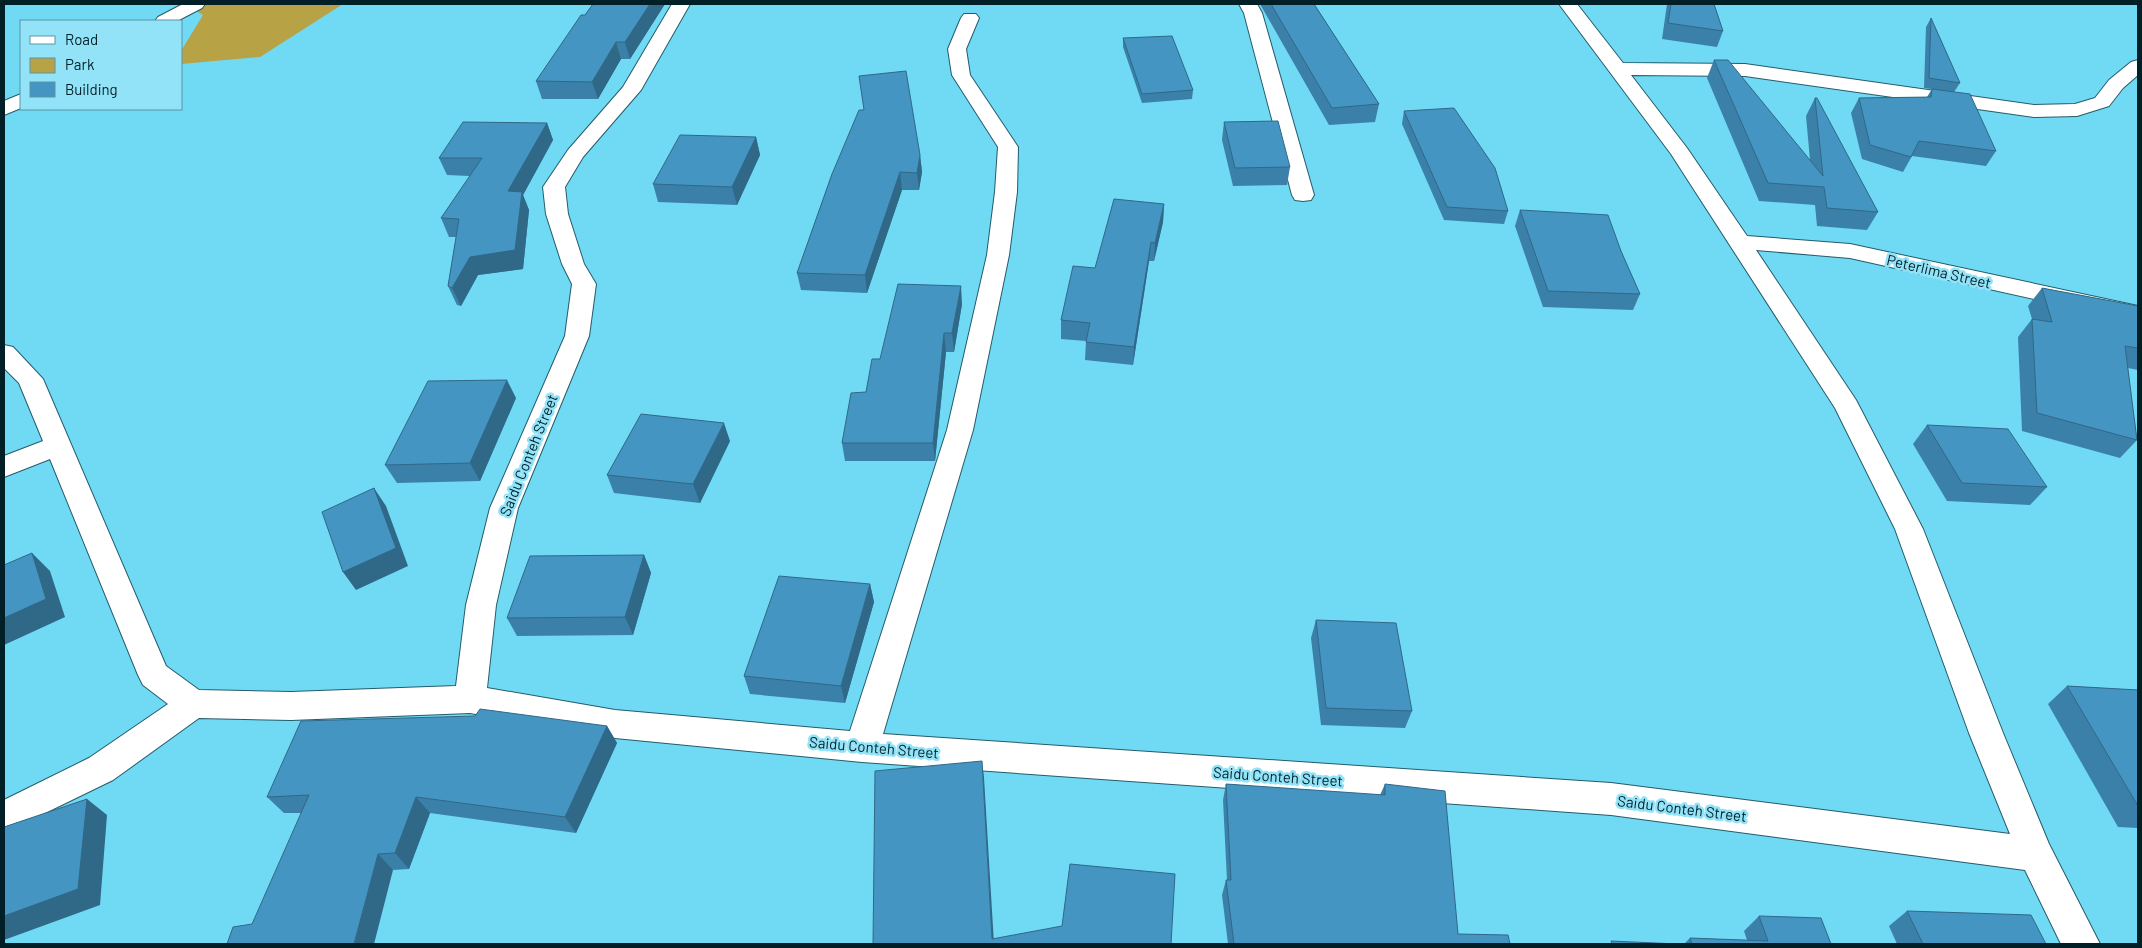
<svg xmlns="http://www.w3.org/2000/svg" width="2142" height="948" font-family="Barlow,sans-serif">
  <rect width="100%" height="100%" fill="#70d9f3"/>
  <path fill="#b7a246" d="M184,4H343L260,57L181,64V51L203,15Z"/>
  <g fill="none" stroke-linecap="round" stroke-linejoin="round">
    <g stroke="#245c6a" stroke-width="2">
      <path id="minor" d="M183,4H205L202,8L177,21H155L158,17Z
        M672,4H690L641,90L583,157L565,187L568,214L584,264L596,284L589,336L518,508L496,605L487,688L615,710L850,731L947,430L987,255L995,192L998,147L952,75L948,49L961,18L964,14H976L979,18L966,49L970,75L1018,147L1017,192L1009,255L973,430L883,734L1611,783L2010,834L1969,733L1895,529L1835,408L1671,154L1559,4H1577L1623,63L1745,64L2034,105L2075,104L2095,98L2109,80L2131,62L2138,60V75L2123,88L2109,106L2077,116L2034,117L1745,76L1631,75L1687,148L1747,236L1850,244L2138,306V322L1850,258L1756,250L1856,400L1923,529L2003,733L2049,844L2100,944H2061L2025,870L1611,815L862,762L615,738L470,713L291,720L199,718L113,780L4,833V800L89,758L168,704L143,685L138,675L50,459L4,477V456L43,441L19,383L4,368V345L13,347L43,379L166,666L199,690L291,692L456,686L466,605L490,508L565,336L572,284L562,264L546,214L543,187L568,150L623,87Z
        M1239,4H1257L1262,13L1314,195L1311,200L1303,201L1295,200L1292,195L1244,13Z
        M21,94V108L4,115V101Z"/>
    </g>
    <use href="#minor" fill="#fff" fill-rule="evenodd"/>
  </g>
  <path fill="#3b80a8" d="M593,4H665L630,59H621L598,99H542L536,81Z
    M1260,4H1314L1379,104L1375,122L1329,125Z
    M1667,4H1714L1723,31L1717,47L1662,39Z
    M1931,18L1960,83L1954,92L1924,88L1926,27Z
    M1123,38L1193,90L1192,99L1142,103L1123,47Z
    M1714,60L1810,160L1806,116L1815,98L1878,212L1867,230L1817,226L1815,205L1759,201L1707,78Z
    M1932,89L1996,151L1986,166L1912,156L1903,172L1862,159L1851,113L1859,98L1927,97Z
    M1404,111L1508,211L1504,224L1444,220L1402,124Z
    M1224,122L1290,167L1287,185L1233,186L1222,140Z
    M547,123L553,140L523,195L529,210L523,269L478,275L461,306L457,305L448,286L456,237H449L441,218L470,176L447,175L439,158Z
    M756,137L760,155L737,205L658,202L653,184Z
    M920,155L922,172L919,190H902L867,293L801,290L797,273L832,174Z
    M1164,204L1163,222L1154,261H1149L1133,365L1085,360L1086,341L1061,339V320L1095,268Z
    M1520,210L1621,251L1640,294L1633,310L1543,307L1515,226Z
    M2042,288L2138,306V370L2128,368L2137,440L2120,458L2022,431L2018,337L2032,319L2028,306Z
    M962,304L954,352H946L935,461H845L842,443L866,392L880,359Z
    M516,398L480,481L397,483L385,465Z
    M1927,425L2047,487L2030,505L1947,501L1913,444Z
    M730,441L700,503L614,493L607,475Z
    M644,555L651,573L633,635L517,636L507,618Z
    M870,584L874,602L845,703L750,694L744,676Z
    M1316,620L1412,711L1405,728L1321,725L1311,638Z
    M2067,686L2138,690V828L2118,827L2048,704Z
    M607,726L617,743L576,833L430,813L409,869L393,870L302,813H284L267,797Z
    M1226,784L1380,795L1385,784L1458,934L1510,944H1228L1222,895L1226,880H1227L1223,800Z
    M1907,911L2046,944H1897L1889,926Z
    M1759,916L1831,944H1684L1690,938L1747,940L1744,931Z"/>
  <path fill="#306888" d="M650,4H665L630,59L625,42Z
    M616,42L621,59L598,99L592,82Z
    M547,123L553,140L523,195L529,210L523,269L478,275L461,306L452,288Z
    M756,137L760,155L737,205L732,187Z
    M920,155L922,172L919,190L917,173Z
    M900,172L902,190L867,293L865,275Z
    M1164,204L1163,222L1154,261L1155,243Z
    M1151,242L1149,261L1133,365L1134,347Z
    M961,286L962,304L954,352L952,333Z
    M944,333L946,352L935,461L933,443Z
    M507,380L516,398L480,481L470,463Z
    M724,423L730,441L700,503L693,484Z
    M374,488L386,506L408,566L356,590L343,572Z
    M32,553L50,571L65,617L4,645V618Z
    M644,555L651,573L633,635L625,617Z
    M870,584L874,602L845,703L841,686Z
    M607,726L617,743L576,833L565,817Z
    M982,761L984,778L994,944L992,939Z
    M416,797L430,813L409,869L395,853Z
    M87,799L107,815L100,905L4,940V916Z
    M378,854L393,870L374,944H354Z"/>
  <path fill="#4595c3" stroke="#306888" d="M593,4H650L625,42H616L592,82L536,81L581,15H585Z
    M1271,4H1314L1379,104L1332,108Z
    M1671,4H1714L1723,31L1668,23Z
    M1931,18L1960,83L1929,78Z
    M1172,36L1193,90L1142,94L1123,38Z
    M1714,60H1728L1823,176L1815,98H1817L1878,212L1827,208L1824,187L1768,183Z
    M906,71L920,155L917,173L900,172L865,275L797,273L832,174L859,110H864L859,76Z
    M1932,89L1970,94L1996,151L1919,141L1911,157L1870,145L1859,98L1931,97Z
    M1454,108L1495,168L1508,211L1447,207L1404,111Z
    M1278,121L1290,167L1235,168L1224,122Z
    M463,122L547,123L508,191L522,192L515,250L470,257L452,288L448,286L459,219L441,218L482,158H439Z
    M680,135L756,137L732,187L653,184Z
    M1114,199L1164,204L1155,243L1151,242L1134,347L1086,342L1090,323L1061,320L1073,266L1095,268Z
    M1520,210L1608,215L1621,251L1640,294L1548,291Z
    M898,284L961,286L952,333H944L933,443H842L851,393L866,392L872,359H880Z
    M2042,288L2138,306V348L2125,346L2137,440L2037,413L2032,319L2052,322Z
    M507,380L470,463L385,465L428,381Z
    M641,414L724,423L693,484L607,475Z
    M1927,425L2008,429L2047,487L1962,483Z
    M374,488L396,548L343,572L322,512Z
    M32,553L46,599L4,618V565Z
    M644,555L625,617L507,618L530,556Z
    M779,576L870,584L841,686L744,676Z
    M1316,620L1396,623L1412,711L1326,708Z
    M2067,686L2138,690V806Z
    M480,709L607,726L565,817L416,797L395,853L378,854L354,944H227L233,927L252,924L309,795L267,797L301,721L475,716Z
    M982,761L992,939L1062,926L1070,864L1175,874L1171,944H873L875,771Z
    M1226,784L1385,795V784L1445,791L1458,934L1508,935L1510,944H1234L1226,880H1231Z
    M87,799L78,889L4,916V827Z
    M1907,911L2031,915L2046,944H1923Z
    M1759,916L1821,918L1831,944H1692L1690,938L1768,941Z
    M1611,941L1678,944H1612Z"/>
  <g text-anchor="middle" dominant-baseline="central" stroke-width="5" stroke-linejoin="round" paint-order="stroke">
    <g font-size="15" fill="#001f27" stroke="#93e3f8">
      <text transform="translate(1939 271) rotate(13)">Peterlima Street</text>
      <text transform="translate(528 455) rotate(-68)">Saidu Conteh Street</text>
      <text transform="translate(874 747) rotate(5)">Saidu Conteh Street</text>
      <text transform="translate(1278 776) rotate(4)">Saidu Conteh Street</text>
      <text transform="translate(1682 808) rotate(7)">Saidu Conteh Street</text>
    </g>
  </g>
  <rect width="2142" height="948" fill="none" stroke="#001f27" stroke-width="10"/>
  <rect x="20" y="20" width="162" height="90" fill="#93e3f8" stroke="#5895a4"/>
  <rect x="30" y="36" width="25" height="8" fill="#ffffff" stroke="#5895a4"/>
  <text x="65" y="45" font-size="15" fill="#001f27">Road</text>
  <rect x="30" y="58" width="25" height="15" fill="#b7a246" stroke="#5895a4"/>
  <text x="65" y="70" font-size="15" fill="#001f27">Park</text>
  <rect x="30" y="82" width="25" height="15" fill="#4595c3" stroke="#5895a4"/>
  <text x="65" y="95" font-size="15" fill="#001f27">Building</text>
</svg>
